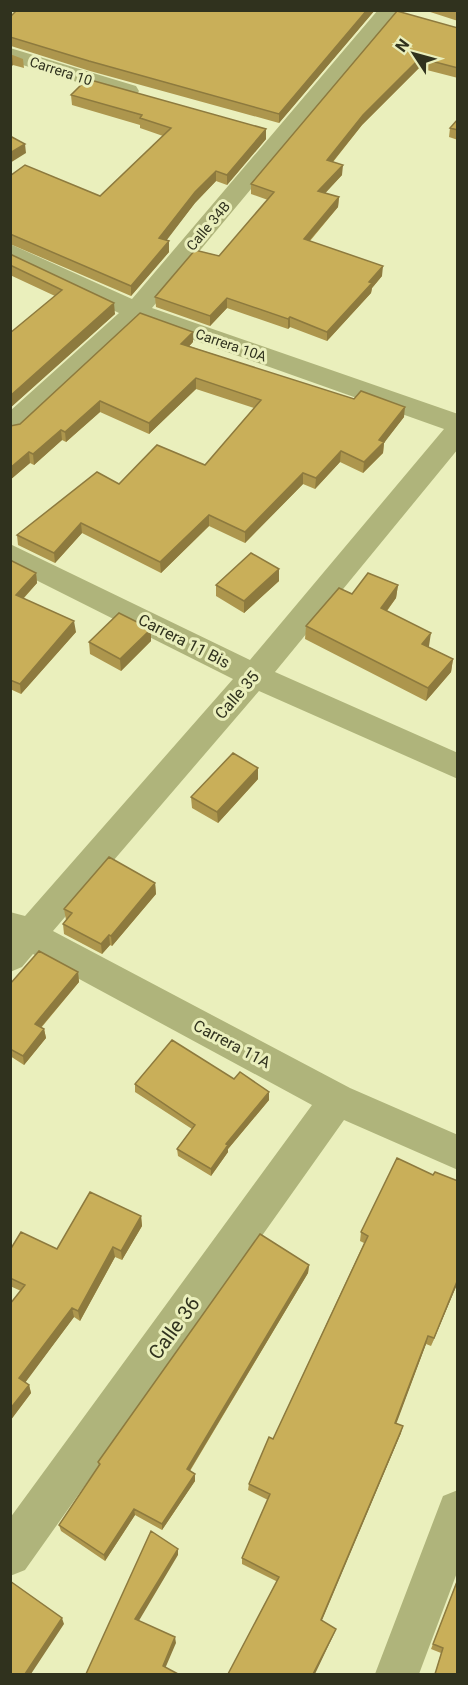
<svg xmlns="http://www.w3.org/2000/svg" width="468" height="1685" font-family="Roboto,sans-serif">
  <rect width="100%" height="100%" fill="#eaefbc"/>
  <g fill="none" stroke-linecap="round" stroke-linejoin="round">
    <path fill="#afb47b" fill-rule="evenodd" d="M378,10H400L152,308L458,414V449L275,672L458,753V779L259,691L53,931L350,1088L458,1135V1170L344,1120L25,1570L10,1576V1518L312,1105L33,954L22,967L10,972V912L25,916L233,679L10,567V544L250,660L444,429L140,321L20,433L10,436V411L119,313L10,261V244L132,299Z
      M10,48L136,86L139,91L136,96L128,98L10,61Z
      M458,1490V1570L419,1674H375L443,1496Z"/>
  </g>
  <path fill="#ad964d" d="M375,10L279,123L90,71L11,46L10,17Z
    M424,10H458V21Z
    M458,28V78L419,68L362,125L333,162L342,175L325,193L339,197L338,207L310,241L382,276L372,288L371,293L327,341L290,327L288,329L227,308L210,326L156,307L155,297L219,256L268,200L251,194V184Z
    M10,54L23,59L24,68L13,65L10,67Z
    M71,95L266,129V139L227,185L216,181L195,203L166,240L169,252L131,296L10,244V176L100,196L163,136L140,128V125L72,105Z
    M458,119V140L449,137L450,128Z
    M10,254L115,314L10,408V333L55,296L10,275Z
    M193,342L189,346L404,417L384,442L383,453L363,473L340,462L315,489L303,484L245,543L209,526L161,573L82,533L55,563L18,545L17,535L119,484L205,465L254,408L196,389L149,434L100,412L66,442L62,440L34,465L30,463L10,480V426L20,424Z
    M10,560L36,573L37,583L24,598L76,632L21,694L10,689Z
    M279,569V581L244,613L216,596V585Z
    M398,585L396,598L387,611L429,646V647L453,659L451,672L426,701L305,639L306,626L352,594Z
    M151,641L121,671L90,654L89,642Z
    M258,768V779L218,823L192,808L191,797Z
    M155,883L156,894L112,946L110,945L102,954L64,934L63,924L66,920L64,909Z
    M78,972L79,982L41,1028L44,1029L46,1038L24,1065L10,1056V984Z
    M234,1079L269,1100L228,1149V1152L211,1176L178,1156L177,1149L192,1129L135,1092V1084Z
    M433,1175L458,1181V1282L431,1346L426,1344L396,1423L401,1433L321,1620L334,1634L276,1581L242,1564V1558L268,1500L248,1490L249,1484L273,1439L364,1243L360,1241L361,1232Z
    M141,1216L142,1226L122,1260L115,1257L80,1321L74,1317L25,1382L29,1385L31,1393L10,1421L21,1291L10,1286V1250L57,1249Z
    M309,1265L308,1273L190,1471L195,1481L162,1530L135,1515L105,1561L61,1531L59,1525L99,1467L98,1462Z
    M458,1578V1674H435L441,1653L431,1649Z"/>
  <path fill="#8d7a3e" d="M367,10H375L279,123V114Z
    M12,55L13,65L10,67V56Z
    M420,58L419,68L362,125L326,170L327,160L363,115Z
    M266,129V139L227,185V175Z
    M25,144L26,153L10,163V153Z
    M343,165L342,175L318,201V191Z
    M216,171V181L195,203L160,249L159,238L195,192Z
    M339,197L338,207L303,248L304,239Z
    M169,241V252L131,296V286Z
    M383,266L382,276L372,288L371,293L327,341V332Z
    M227,298V308L210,326V316Z
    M114,303L115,314L10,408V396Z
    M290,317V327L288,329V319Z
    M193,332V342L182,354L181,344Z
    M196,378V389L149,434V423Z
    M100,401V412L66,442L65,432Z
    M405,407L404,417L384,443L383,453L363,473L364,462L379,440Z
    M61,430L62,440L34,465L33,454Z
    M341,451L340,462L315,489L316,478Z
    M29,452L30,463L10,480V468Z
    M303,473V484L245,543V532Z
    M209,515V526L161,573L160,562Z
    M81,523L82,533L55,563L54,553Z
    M279,569V581L244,613V601Z
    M36,573L37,583L17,605L16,595Z
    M398,585L396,598L379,621L381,608Z
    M74,621L76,632L21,694L20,684Z
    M151,629V641L121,671L120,659Z
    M431,633L429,646L420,657L422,644Z
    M453,659L451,672L426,701L428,688Z
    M258,768V779L218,823L217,812Z
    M155,883L156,894L112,946L111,936Z
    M109,935L110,945L102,954L101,944Z
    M78,972L79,982L36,1033L35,1024Z
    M44,1029L46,1038L24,1065L23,1056Z
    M269,1092V1100L228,1149V1152L211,1176V1169L226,1144Z
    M141,1216L142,1226L122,1260L121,1251Z
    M113,1247L115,1257L80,1321L78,1311Z
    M309,1265L308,1273L187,1475V1469Z
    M458,1279V1282L431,1346L434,1338Z
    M72,1308L74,1317L22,1387L19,1378Z
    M428,1336L426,1344L394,1430L395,1423Z
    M29,1385L31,1393L10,1421V1409Z
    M403,1426L401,1433L320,1625L321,1620Z
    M195,1474V1481L162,1530V1524Z
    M134,1509L135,1515L105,1561L104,1555Z
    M178,1549V1555L137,1624L135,1619Z
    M62,1618L64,1624L31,1674H25Z
    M336,1629L334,1634L315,1674H313Z
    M175,1637L176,1643L164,1671L163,1666Z"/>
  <path fill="#c9af59" stroke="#8d7a3e" stroke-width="1.5" d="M17,10H367L279,114L89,61L10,37V17Z
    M397,11L458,28V68L420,58L363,115L327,160L343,165L318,191L339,197L304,239L383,266L369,282L372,283L327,332L290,317L288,319L227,298L210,316L155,297L195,250L219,256L274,192L251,184Z
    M87,79L266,129L227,175L216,171L195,192L159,238L169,241L131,286L10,234V176L25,165L100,196L171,128L140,118L142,115L71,95Z
    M458,119V130L450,128Z
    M10,136L25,144L10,153Z
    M10,254L114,303L10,396V333L62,290L10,265Z
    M140,313L193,332L181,344L354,399L361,391L405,407L379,440L384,442L364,462L341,451L316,478L303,473L245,532L209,515L160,562L81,523L54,553L17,535L97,472L119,484L157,445L205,465L261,400L196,378L149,423L100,401L65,432L61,430L33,454L29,452L10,468V426L20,424Z
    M251,553L279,569L244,601L216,585Z
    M10,560L36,573L16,595L74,621L20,684L10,680Z
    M368,573L398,585L381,608L431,633L422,644L453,659L428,688L306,626L339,588L352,594Z
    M119,613L151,629L120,659L89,642Z
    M233,753L258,768L217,812L191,797Z
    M109,857L155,883L111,936L109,935L101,944L63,924L72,913L64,909Z
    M39,951L78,972L35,1024L44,1029L23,1056L10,1049V984Z
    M172,1040L234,1079L240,1072L269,1092L226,1144L228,1145L211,1169L177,1149L195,1125L135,1084Z
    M397,1158L433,1175L435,1172L458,1181V1279L434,1338L428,1336L395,1423L403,1426L321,1620L336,1629L313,1674H228L279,1577L242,1558L270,1494L249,1484L269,1437L273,1439L368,1236L361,1232Z
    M90,1192L141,1216L121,1251L113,1247L78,1311L72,1308L19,1378L29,1385L10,1409V1304L25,1285L10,1278V1250L21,1232L57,1249Z
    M260,1234L309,1265L187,1469L195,1474L162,1524L134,1509L104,1555L59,1525L100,1464L98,1462Z
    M151,1531L178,1549L135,1619L175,1637L163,1666L178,1674H86Z
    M458,1579V1674H435L443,1648L433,1644Z
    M10,1581L62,1618L25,1674H10Z"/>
  <g text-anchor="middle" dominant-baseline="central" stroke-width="6" stroke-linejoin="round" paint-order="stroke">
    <g font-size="14" fill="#30321e" stroke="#eaefbc">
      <text transform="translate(61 71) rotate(18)">Carrera 10</text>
      <text transform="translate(208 226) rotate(-50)">Calle 34B</text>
      <text transform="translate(231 345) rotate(19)">Carrera 10A</text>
    </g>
    <g font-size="16" fill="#30321e" stroke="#eaefbc">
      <text transform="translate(184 641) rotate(27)">Carrera 11 Bis</text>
      <text transform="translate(237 695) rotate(-49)">Calle 35</text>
      <text transform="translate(232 1044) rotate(28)">Carrera 11A</text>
    </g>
    <g font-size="20" fill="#30321e" stroke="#eaefbc">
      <text transform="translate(174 1328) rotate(-54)">Calle 36</text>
    </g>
  </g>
  <rect width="468" height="1685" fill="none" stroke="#30321e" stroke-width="24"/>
  <g transform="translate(414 54) rotate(306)" stroke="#eaefbc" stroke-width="4.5" paint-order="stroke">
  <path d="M0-4.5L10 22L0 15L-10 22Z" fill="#30321e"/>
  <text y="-9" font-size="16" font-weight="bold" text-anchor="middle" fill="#30321e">N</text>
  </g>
</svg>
